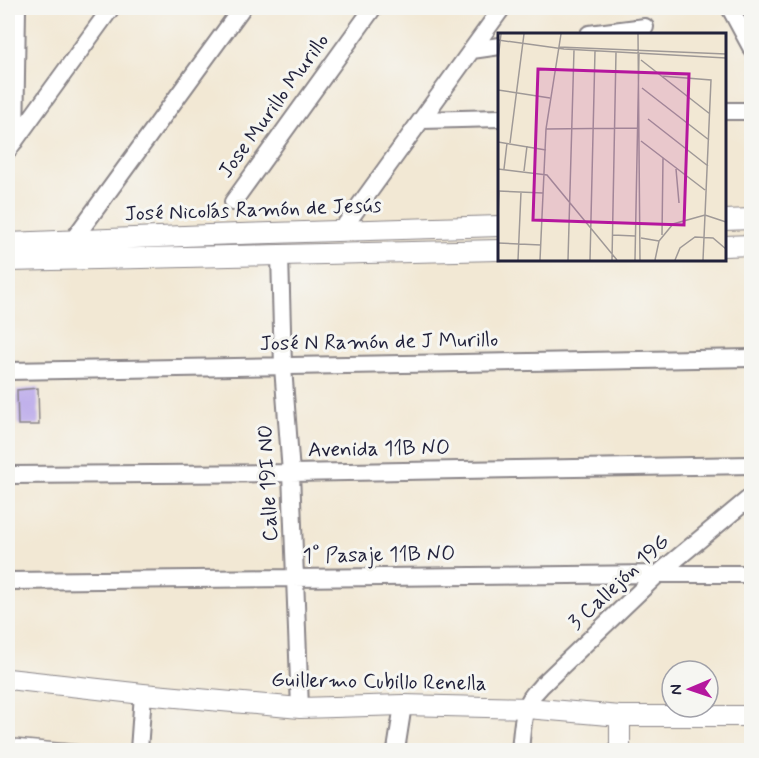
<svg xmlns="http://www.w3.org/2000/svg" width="759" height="758" font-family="Mynerve,sans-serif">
  <rect width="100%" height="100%" fill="#f6f6f2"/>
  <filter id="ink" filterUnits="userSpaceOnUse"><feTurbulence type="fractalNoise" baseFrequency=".0167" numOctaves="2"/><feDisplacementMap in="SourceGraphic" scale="12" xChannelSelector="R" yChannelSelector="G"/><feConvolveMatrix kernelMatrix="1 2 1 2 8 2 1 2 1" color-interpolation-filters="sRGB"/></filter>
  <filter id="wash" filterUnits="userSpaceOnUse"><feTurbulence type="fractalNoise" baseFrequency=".008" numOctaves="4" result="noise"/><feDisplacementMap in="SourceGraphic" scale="24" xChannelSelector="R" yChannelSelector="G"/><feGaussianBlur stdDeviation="1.35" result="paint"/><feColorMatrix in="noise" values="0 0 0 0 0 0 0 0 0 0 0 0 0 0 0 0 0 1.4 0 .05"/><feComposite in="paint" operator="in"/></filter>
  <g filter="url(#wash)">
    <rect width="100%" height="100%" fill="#f2e8d4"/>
    <g id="blocks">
      <path fill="#b29fe9" d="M38,388L39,425H18L17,390Z"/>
    </g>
  </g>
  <g filter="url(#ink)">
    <use href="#blocks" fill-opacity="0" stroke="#8a8588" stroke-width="1.5"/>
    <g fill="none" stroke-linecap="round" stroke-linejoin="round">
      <g stroke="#8a8588" stroke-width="11">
        <path id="service" d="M8,743L84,750"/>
      </g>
      <g stroke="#8a8588" stroke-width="20">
        <path id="minor" d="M730,8L752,49
          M589,34L645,27
          M472,50L500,46
          M724,111H752
          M422,120L500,118
          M15,141L17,8
          M8,150L111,8
          M233,202L373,8
          M341,231L502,8
          M73,240L242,8
          M280,255L283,367L291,473L300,708
          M8,371L752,358
          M8,475L291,473L752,465
          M8,581L658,574H752
          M139,750L143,694
          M396,750L403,705
          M520,750C522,734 522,712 531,698C533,694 538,690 541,686L658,574L752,496"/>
      </g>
      <g stroke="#8a8588" stroke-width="22">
        <path id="tertiary" d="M724,220L752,219
          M8,243L209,235L500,226
          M724,246L752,245
          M8,261L500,250
          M8,679L143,694L300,708L403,705L527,708L620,716H752
          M620,750V716"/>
      </g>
      <use href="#service" stroke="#fff" stroke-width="8"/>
      <use href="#minor" stroke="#fff" stroke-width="16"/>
      <use href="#tertiary" stroke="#fff" stroke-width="20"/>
    </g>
  </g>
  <g text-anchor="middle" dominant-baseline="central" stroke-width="6" stroke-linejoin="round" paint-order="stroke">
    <g font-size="21" fill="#22223b" stroke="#f6f6f2">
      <text transform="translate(274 106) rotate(-54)">Jose Murillo Murillo</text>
      <text transform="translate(253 210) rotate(-2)">José Nicolás Ramón de Jesús</text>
      <text transform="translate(379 342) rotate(-1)">José N Ramón de J Murillo</text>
      <text transform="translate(379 449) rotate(-1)">Avenida 11B NO</text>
      <text transform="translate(268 483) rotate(-93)">Calle 19I NO</text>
      <text transform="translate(379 555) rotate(-1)">1° Pasaje 11B NO</text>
      <text transform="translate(619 582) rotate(-43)">3 Callejón 19G</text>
      <text transform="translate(379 682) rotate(1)">Guillermo Cubillo Renella</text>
    </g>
  </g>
  <g transform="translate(498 33)">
    <rect width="228" height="228" fill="#f2e8d4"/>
    <path fill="none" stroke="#9f9997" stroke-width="1.5" d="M140,1L142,227M0,7L66,16L228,25M61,14L228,21M0,27L3,1M143,27L212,81M163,43L213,47L205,227M144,55L211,107M0,57L52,65M150,86L210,133M48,96L139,95M143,108L207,157M0,109L48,117M12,110L26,1M0,136L49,142L119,227M6,136L9,110M178,136L181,170M26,138L29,113M0,158L45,160M0,184L1,158M115,202L137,203M164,202L165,125M143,205L161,208M0,210L43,212M20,227L23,159M42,227L48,96L63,1M70,227L76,17M92,227L97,18M114,227L118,19M137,227L141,21M157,227L161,208L175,191L207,182L228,189M177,227L182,215L197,204L215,205L228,216"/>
    <path fill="#b5179e" fill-opacity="0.15" stroke="#b5179e" stroke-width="3" d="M40,36L191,41L186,192L35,187Z"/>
    <rect width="228" height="228" fill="none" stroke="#22223b" stroke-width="3"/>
  </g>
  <rect width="759" height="758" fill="none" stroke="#f6f6f2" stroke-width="30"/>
  <g transform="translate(690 689) rotate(268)"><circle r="28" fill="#f6f6f2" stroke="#a1a1a9" stroke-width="1.5"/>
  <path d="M0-4.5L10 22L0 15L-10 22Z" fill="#b5179e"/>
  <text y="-9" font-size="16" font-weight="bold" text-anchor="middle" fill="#22223b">N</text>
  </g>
</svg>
